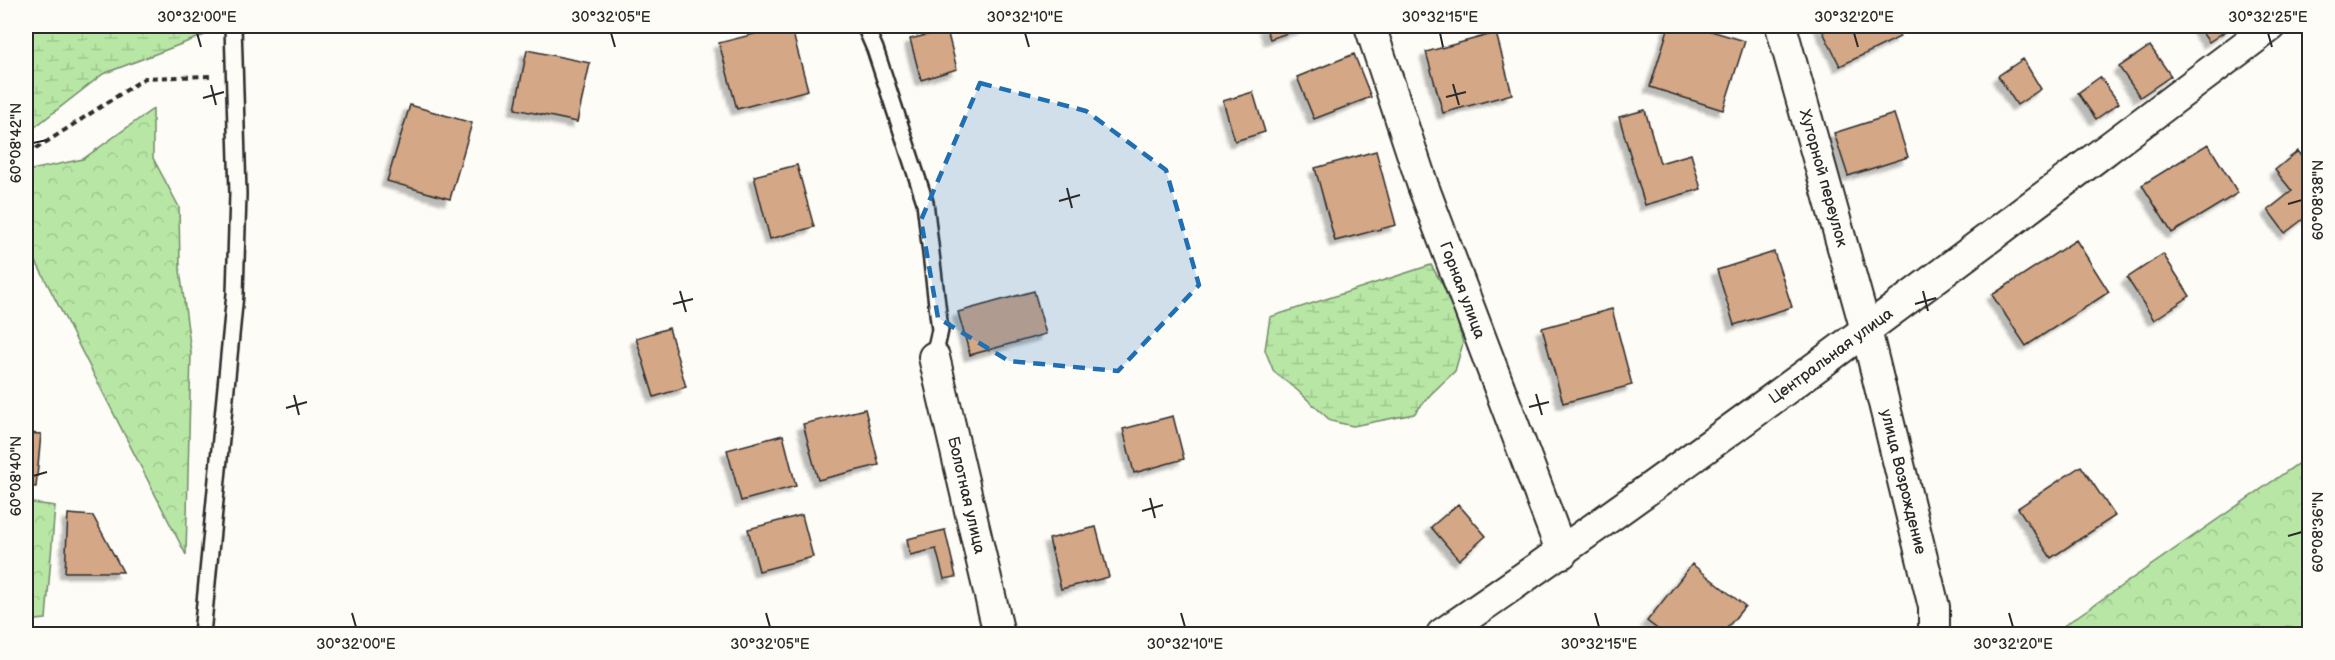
<svg xmlns="http://www.w3.org/2000/svg" width="2335" height="660" font-family="'Balsamiq Sans',sans-serif">
  <defs>
    <pattern id="forest-crowns" width="20" height="18" patternUnits="userSpaceOnUse" patternTransform="scale(1.5)"><rect width="20" height="18" fill="#b8e7a5"/><path d="M2 6a3 3 0 1 1 6 0M12 15a3 3 0 1 1 6 0" fill="none" stroke="#9ec68e"/></pattern>
    <pattern id="wetland-marsh" width="20" height="14" patternUnits="userSpaceOnUse" patternTransform="scale(1.5)"><rect width="20" height="14" fill="#b8e7a5"/><path d="M1 5h8M5 5V1M11 12h8M15 12V8" fill="none" stroke="#9ec68e"/></pattern>
    <filter id="shadow"><feDropShadow dx="-5.5" dy="5.5" stdDeviation="1.5" flood-color="#0004"/></filter>
  </defs>
  <rect width="100%" height="100%" fill="#fdfcf7"/>
  <filter id="ink" filterUnits="userSpaceOnUse"><feTurbulence type="fractalNoise" baseFrequency=".0167" numOctaves="2"/><feDisplacementMap in="SourceGraphic" scale="12" xChannelSelector="R" yChannelSelector="G"/><feConvolveMatrix kernelMatrix="1 2 1 2 8 2 1 2 1" color-interpolation-filters="sRGB"/></filter>
  <g filter="url(#ink)">
    <path fill="url(#forest-crowns)" stroke="#728968" stroke-width="1.5" d="M153,109V158L179,207L180,270L191,352L186,555L26,242V171L83,159Z
      M2309,456V634H2052Z
      M26,502L55,506L46,619L26,621Z"/>
    <path fill="url(#wetland-marsh)" stroke="#728968" stroke-width="1.5" d="M26,26H204L205,35L103,74L26,134Z
      M1431,265L1451,299L1463,343L1455,371L1431,394L1414,414L1353,426L1331,421L1297,390L1274,372L1265,350L1270,317Z"/>
    <path fill="#d4a786" stroke="#2b2b2b" stroke-width="1.5" filter="url(#shadow)" d="M786,26H791L808,90L737,109L719,43Z
      M1265,26H1308L1270,39Z
      M1669,26H1694L1745,41L1723,110L1650,87Z
      M1820,26H1894L1900,37L1840,66Z
      M2197,26H2233L2209,42Z
      M947,30L957,69L921,80L910,39Z
      M1496,33L1512,94L1443,113L1426,52Z
      M2150,46L2171,76L2140,97L2119,67Z
      M527,50L590,63L577,122L515,109Z
      M1354,54L1371,97L1314,119L1297,77Z
      M2023,59L2041,89L2017,105L1998,76Z
      M2100,77L2119,103L2096,119L2078,93Z
      M1253,92L1265,132L1235,141L1223,101Z
      M410,105L472,123L450,199L387,181Z
      M1645,110L1660,163L1691,154L1701,189L1645,205L1619,117Z
      M1894,114L1908,157L1848,176L1834,133Z
      M2208,144L2238,193L2172,233L2142,185Z
      M1376,151L1396,225L1335,241L1315,168Z
      M2298,151L2310,166V214L2285,233L2268,210L2292,191L2275,170Z
      M797,165L814,227L770,239L754,176Z
      M2076,240L2109,292L2026,346L1992,295Z
      M1774,252L1792,307L1734,325L1717,270Z
      M2163,254L2190,296L2154,320L2127,278Z
      M1034,291L1046,334L970,355L958,312Z
      M1612,309L1632,385L1563,403L1542,328Z
      M669,328L686,387L654,397L636,338Z
      M865,409L879,465L818,480L803,424Z
      M1173,416L1184,459L1134,473L1123,429Z
      M26,433L41,434L36,487L26,486Z
      M783,435L796,486L741,501L727,450Z
      M2081,466L2115,516L2051,558L2018,508Z
      M1458,504L1486,536L1459,560L1431,527Z
      M68,514L93,516L123,572H65Z
      M802,515L813,557L759,571L748,529Z
      M1096,527L1109,577L1061,589L1049,539Z
      M945,530L956,577L944,579L936,549L910,555L907,539Z
      M1692,564L1745,606L1722,634H1664L1647,621Z
      M1853,630L1900,634H1852Z"/>
    <g fill="none" stroke-linecap="round" stroke-linejoin="round">
      <g stroke="#2b2b2b" stroke-width="20">
        <path id="lane" d="M865,26L875,49L925,202L940,330L934,357
          M202,634L235,294L238,194L233,26"/>
      </g>
      <g stroke="#2b2b2b" stroke-width="34">
        <g id="street">
          <path id="s1" d="M1370,26L1423,186L1562,553"/>
          <path id="s2" d="M1781,26L1866,330L1934,607V634"/>
          <path id="s3" d="M934,357L999,634"/>
          <path id="s4" d="M1442,634C1725,441 1997,231 2271,26"/>
        </g>
      </g>
      <path stroke="#2b2b2b" stroke-width="4" stroke-dasharray="6 4.5" stroke-linecap="butt" d="M26,152L34,150L145,78L211,76"/>
      <use href="#lane" stroke="#fdfcf7" stroke-width="15"/>
      <use href="#street" stroke="#fdfcf7" stroke-width="30"/>
    </g>
  </g>
  <path fill="#1f6fb2" fill-opacity="0.2" stroke="#1f6fb2" stroke-width="4.5" stroke-dasharray="12 8" stroke-linejoin="round" d="M980,83L1086,111L1166,170L1199,285L1118,371L1009,361L938,318L921,220Z"/>
  <path fill="none" stroke="#2b2b2b" stroke-width="2" d="M197,33L201,47M611,33L615,47M1025,33L1029,47M1440,33L1443,47M1854,33L1858,47M2268,33L2272,47M1453,84L1459,105M211,85L216,105M1446,97L1466,92M203,98L224,92M33,143L47,140M1067,188L1072,208M1059,201L1080,195M2288,204L2302,200M680,291L686,312M1923,291L1928,311M673,304L693,299M1915,304L1936,298M1536,394L1542,415M294,395L299,415M1529,407L1549,402M286,408L307,402M33,476L47,472M1150,498L1155,518M1142,511L1163,505M2288,536L2302,532M352,613L356,627M766,613L770,627M1181,613L1185,627M1595,613L1599,627M2009,613L2013,627"/>
  <g text-anchor="middle" dominant-baseline="central" stroke-width="4.5" stroke-linejoin="round" paint-order="stroke">
    <g font-size="16" fill="#2b2b2b" stroke="#fdfcf7">
      <text stroke="none"><textPath href="#s2" startOffset="158">Хуторной переулок</textPath></text>
      <text stroke="none"><textPath href="#s1" startOffset="280">Горная улица</textPath></text>
      <text stroke="none"><textPath href="#s4" startOffset="478">Центральная улица</textPath></text>
      <text stroke="none"><textPath href="#s2" startOffset="472">улица Возрождение</textPath></text>
      <text stroke="none"><textPath href="#s3" startOffset="142">Болотная улица</textPath></text>
    </g>
  </g>
  <rect width="2335" height="660" fill="none" stroke="#fdfcf7" stroke-width="66"/>
  <rect x="33" y="33" width="2269" height="594" fill="none" stroke="#2b2b2b" stroke-width="2"/>
  <g font-size="15" text-anchor="middle" fill="#2b2b2b">
    <text x="197" y="22">30°32'00"E</text>
    <text x="611" y="22">30°32'05"E</text>
    <text x="1025" y="22">30°32'10"E</text>
    <text x="1440" y="22">30°32'15"E</text>
    <text x="1854" y="22">30°32'20"E</text>
    <text x="2268" y="22">30°32'25"E</text>
    <text transform="translate(16 143) rotate(-90)" y="5">60°08'42"N</text>
    <text transform="translate(2318 200) rotate(-90)" y="5">60°08'38"N</text>
    <text transform="translate(16 476) rotate(-90)" y="5">60°08'40"N</text>
    <text transform="translate(2318 532) rotate(-90)" y="5">60°08'36"N</text>
    <text x="356" y="649">30°32'00"E</text>
    <text x="770" y="649">30°32'05"E</text>
    <text x="1185" y="649">30°32'10"E</text>
    <text x="1599" y="649">30°32'15"E</text>
    <text x="2013" y="649">30°32'20"E</text>
  </g>
</svg>
